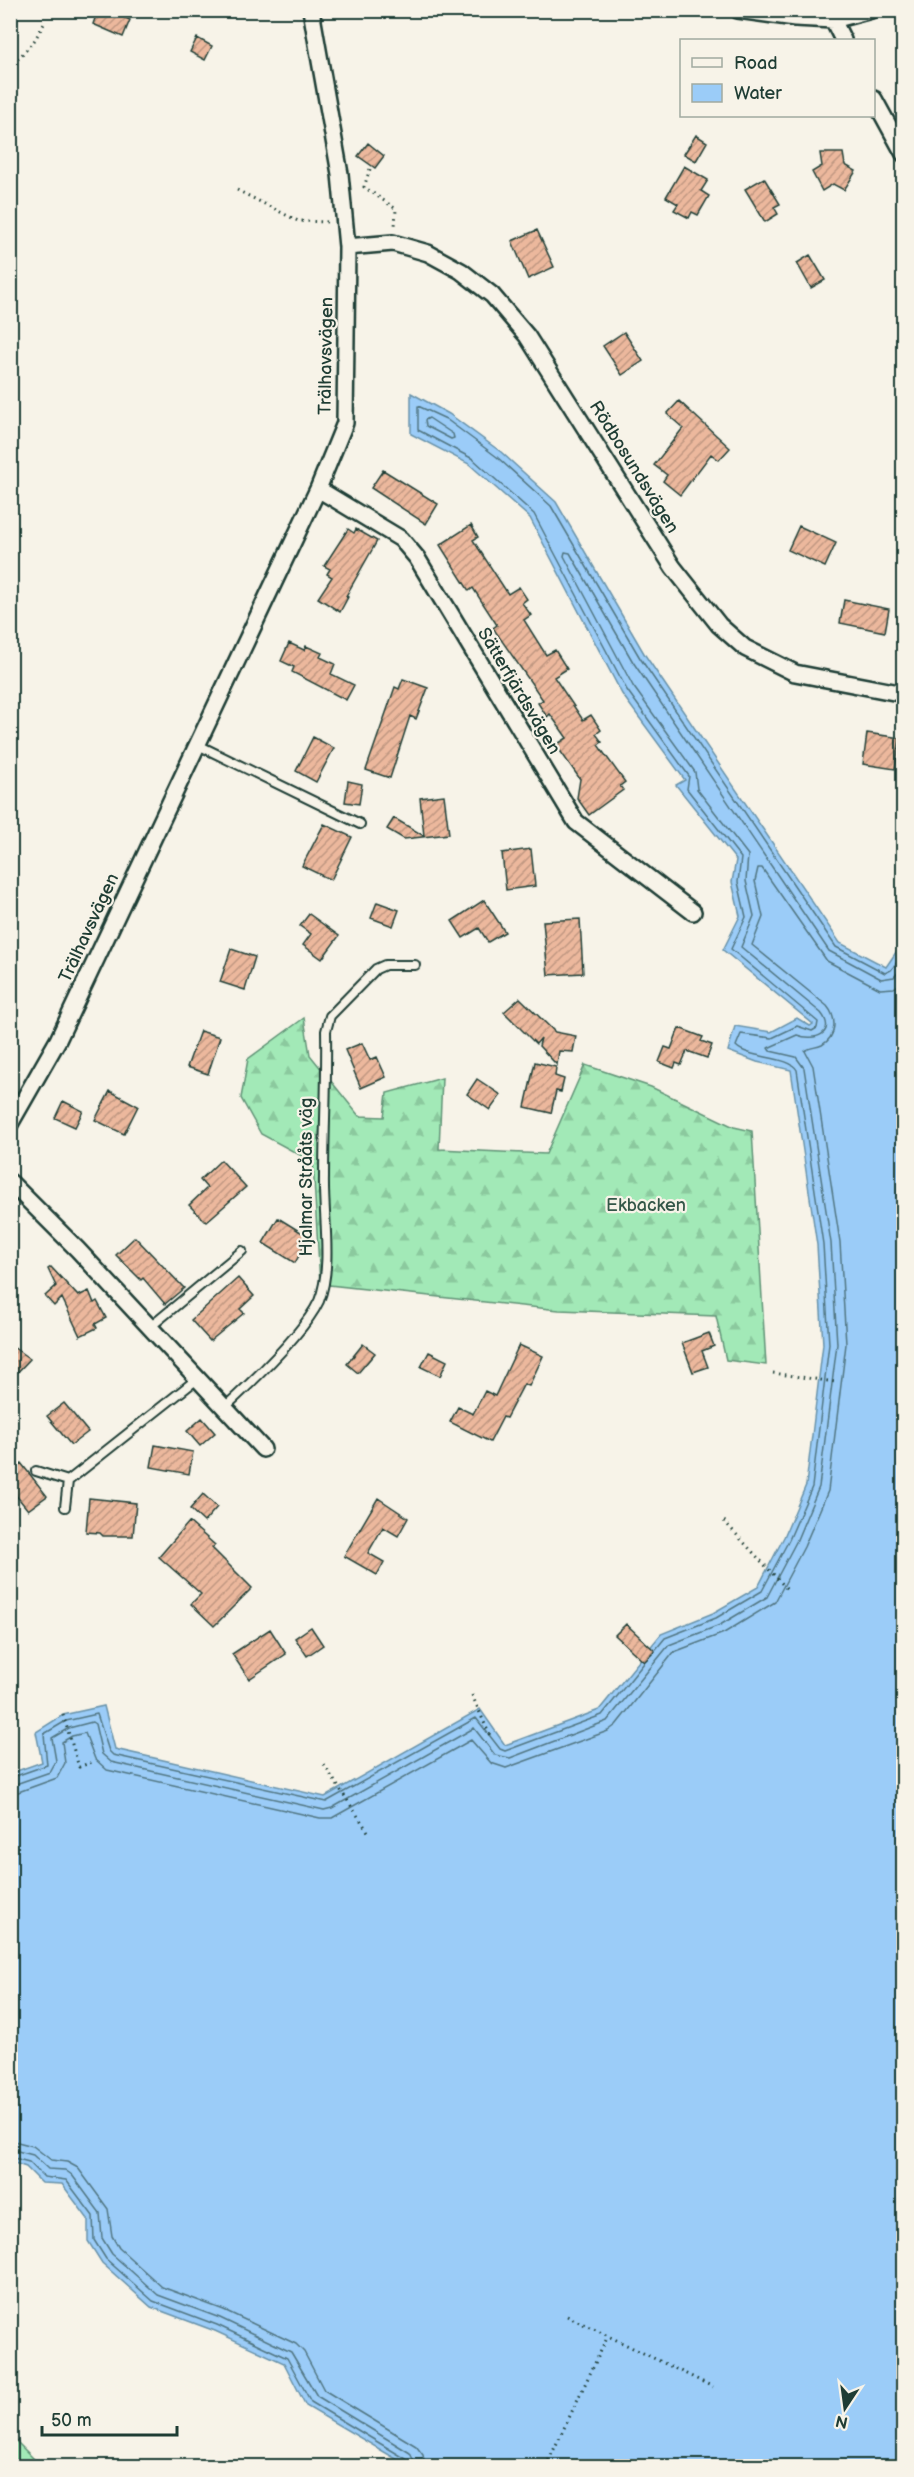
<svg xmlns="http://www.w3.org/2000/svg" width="914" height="2477" font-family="'Balsamiq Sans',sans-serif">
  <defs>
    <pattern id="forest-firs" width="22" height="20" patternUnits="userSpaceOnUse" patternTransform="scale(1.5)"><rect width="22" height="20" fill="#a2e9b7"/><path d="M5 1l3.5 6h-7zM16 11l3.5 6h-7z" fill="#8bc99e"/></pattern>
    <pattern id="building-hatch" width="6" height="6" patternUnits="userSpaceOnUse" patternTransform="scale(1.5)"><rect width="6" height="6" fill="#ecb89d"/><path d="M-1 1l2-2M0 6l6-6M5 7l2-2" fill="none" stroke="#bf9781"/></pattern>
  </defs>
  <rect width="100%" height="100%" fill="#f7f3e8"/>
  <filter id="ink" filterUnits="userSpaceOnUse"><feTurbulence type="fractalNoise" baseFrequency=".0167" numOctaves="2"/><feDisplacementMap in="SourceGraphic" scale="12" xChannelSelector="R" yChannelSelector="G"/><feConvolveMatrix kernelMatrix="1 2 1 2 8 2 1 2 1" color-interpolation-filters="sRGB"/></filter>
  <g filter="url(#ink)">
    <path fill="url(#forest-firs)" stroke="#609376" stroke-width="1.5" d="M304,1018L310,1055L359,1116L384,1117L387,1093L442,1078L439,1149L546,1154L585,1065L651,1087L734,1127L752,1131L766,1365L726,1360L716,1316L559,1310L320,1284L313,1162L261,1134L241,1098L248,1059Z"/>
    <path fill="#a2e9b7" stroke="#609376" stroke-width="1.5" d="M11,2436L41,2466H42H11Z"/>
    <path fill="#9bccf8" stroke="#6993aa" stroke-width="1.5" d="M411,393L449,414L501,452L556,502L645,655L840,943L886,967L903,942V2466H408L306,2406L284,2363L215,2331L151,2307L102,2263L88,2241V2219L62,2184L42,2183L26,2167L11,2162V1773L42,1762L36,1732L63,1715L104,1706L115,1749L325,1797L480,1709L505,1745L599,1710L661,1634L713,1613L758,1587L784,1537L806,1485L823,1344L817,1245L791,1070L757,1062L728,1051L735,1026L771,1032L797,1018L810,1026L813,1024L723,950L740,916L732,882L736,860L676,785L685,780L622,694L530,518L469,464L411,434Z"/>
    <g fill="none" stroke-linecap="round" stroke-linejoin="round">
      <path stroke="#517682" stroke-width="1.5" d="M429,418L453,434L454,438L451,439L426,426L425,420Z
        M656,1649L665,1638L716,1618L762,1591L789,1540L812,1487L829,1344L823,1244L797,1070C790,1056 749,1059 736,1046L741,1034L772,1038L797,1026L812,1031L817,1028L818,1022L731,949L746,917L738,882L741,858L687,789L689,776L627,690L534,514L473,459L418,430V406L446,419L497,457L551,506L640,658L836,947L885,973L891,970L904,953
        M10,1778L47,1765L44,1734L66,1721L97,1714L109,1751L113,1755L326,1802L476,1718L500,1749L505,1751L602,1715L644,1663
        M10,1786L50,1772L56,1761L52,1738L69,1728L92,1722L95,1724L102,1754L111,1762L324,1810L332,1808L474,1728L495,1755L510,1758L607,1721L669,1645L720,1625L767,1597L796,1542L819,1487L837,1344L831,1243L804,1068L796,1057L770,1051L768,1048L797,1035C815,1042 837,1033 821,1013L741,947L754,916L746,881L748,855L697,789L695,772L633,686L564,556L565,552L570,553L633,662L829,951L881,979L894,977L904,966
        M10,1795L57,1778L65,1763L62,1742L72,1736L85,1733L95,1759L107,1770L320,1818H332L471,1740L491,1763L506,1768L608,1731L616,1725L674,1652L724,1633L775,1602L804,1547L828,1491L846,1344L840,1242L813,1066L805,1051C809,1047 816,1048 822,1045C837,1036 837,1018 827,1006L752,945L763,917L755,881L758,868H762L827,961L880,989L894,988L904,981
        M10,2140L33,2146L51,2160L67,2162L78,2168L108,2209L112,2236L119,2248L162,2287L224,2310L296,2344L304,2352L324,2390L416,2446L423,2455L425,2466
        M10,2149L33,2155L48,2169L65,2170L72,2175L100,2213L102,2238L112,2254L158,2295L220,2318L291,2352L317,2396L410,2453L416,2466
        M10,2157L29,2162L44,2177L66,2180L93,2216L94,2240L106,2259L153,2301L217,2325L287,2358L311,2402L406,2459L409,2466"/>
    </g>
    <path fill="url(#building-hatch)" stroke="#1f3d34" stroke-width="1.5" d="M98,10H108L130,20L123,37L93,24Z
      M197,38L212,46L205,60L190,52Z
      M696,135L707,142L696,161L684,154Z
      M368,143L384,156L375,168L358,156Z
      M820,153H843L845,165L856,171L844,190L833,184L822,191L812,172L822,166Z
      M684,166L708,180L701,191L709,196L698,215L692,212L689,218L674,210L678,204L666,197Z
      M764,178L780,204L774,207L778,214L765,222L745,189Z
      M537,230L554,267L528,279L512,241Z
      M810,255L825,280L811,288L797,263Z
      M624,332L643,361L622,375L603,346Z
      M679,401L730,448L719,460L711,454L680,495L663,481L667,475L654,465L683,428L667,414Z
      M383,470L438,504L426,524L371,488Z
      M471,525L478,537L473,540L508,594L519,587L527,599L522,603L531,615L524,620L546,655L555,650L567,669L554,677L583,720L591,715L601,730L596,734L602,742L598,745L625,782L620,786L623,790L589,815L577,798L580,779L556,745L567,738L550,714L547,717L538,703L543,700L493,628L497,625L473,588L469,591L440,545Z
      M799,526L836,543L825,567L788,550Z
      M348,529L354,533L356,529L377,541L346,596L348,597L340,612L318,598L332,577L327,574L330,569L324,566Z
      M844,600L889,609L885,632L840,623Z
      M289,643L304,650L306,646L322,653L320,657L335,664L331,674L354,685L346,700L292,672L294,667L281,661Z
      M403,679L428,688L416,719L410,716L390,778L366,770L395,687L399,689Z
      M867,733L900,738L895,769L863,764Z
      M313,737L334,748L316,782L296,771Z
      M348,781L362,784L359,804L345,802Z
      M444,795L449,834L404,839L387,829L394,818L424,836L420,798Z
      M324,824L352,837L331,880L302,866Z
      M531,849L535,886L506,890L502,853Z
      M484,900L505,932L488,942L479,928L463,938L452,921Z
      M377,902L399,910L393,926L371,918Z
      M309,914L339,936L322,959L303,945L311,934L300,926Z
      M580,919L583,973L548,975L543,921Z
      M231,949L255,957L245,990L220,982Z
      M520,998L555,1032L576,1036L573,1052L559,1051L557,1065L539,1046L541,1038L536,1044L504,1012Z
      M679,1028L703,1037L701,1041L712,1045L707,1058L687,1051L681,1065L676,1063L674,1068L659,1062L665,1047L671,1049Z
      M200,1031L220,1037L208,1074L187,1067Z
      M362,1043L370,1060L377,1057L386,1077L361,1088L345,1050Z
      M535,1062L556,1067L555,1076L564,1079L561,1092L556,1091L551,1113L525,1107Z
      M477,1079L501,1095L490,1110L467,1094Z
      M110,1091L138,1106L124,1134L95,1120Z
      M63,1101L83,1111L75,1127L55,1118Z
      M221,1160L246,1187L206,1222L189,1205L207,1188L200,1180Z
      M278,1218L309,1237L295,1263L263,1243Z
      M135,1237L184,1288L165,1304L143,1278L141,1280L116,1255Z
      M51,1267L78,1296L89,1291L94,1303L97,1301L106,1318L95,1324L97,1328L80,1336L62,1298L54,1306L45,1296L56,1286L48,1269Z
      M238,1278L254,1296L240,1309L244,1313L210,1341L191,1320Z
      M709,1333L714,1346L702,1351L708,1367L693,1372L682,1343Z
      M363,1344L375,1353L358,1373L347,1364Z
      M10,1345L30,1359L10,1380Z
      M519,1345L543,1356L529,1386L524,1384L506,1418L503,1417L490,1442L450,1422L458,1407L473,1414L485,1391L495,1396Z
      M429,1352L447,1361L440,1376L421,1367Z
      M64,1403L88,1432L71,1445L47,1416Z
      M202,1418L215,1433L200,1446L187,1431Z
      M155,1445L193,1452L189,1474L151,1467Z
      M21,1463L47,1496L28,1510L10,1488V1472Z
      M203,1494L217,1507L204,1522L190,1509Z
      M89,1498L136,1503L133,1536H103L100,1533L86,1532Z
      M378,1498L408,1518L398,1536L383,1527L368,1553L384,1562L377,1575L344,1556Z
      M189,1522L215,1545L212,1548L252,1588L214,1626L191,1604L201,1594L159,1557Z
      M626,1624L655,1651L644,1662L615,1635Z
      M311,1627L323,1645L307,1656L295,1638Z
      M270,1629L286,1654L249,1679L232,1654Z"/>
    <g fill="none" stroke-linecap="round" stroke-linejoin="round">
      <g stroke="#1f3d34" stroke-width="12">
        <path id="lane" d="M196,744L360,824
          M149,1328L242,1251
          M225,1407C251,1383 304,1333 319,1301C333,1267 323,1215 324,1178C324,1129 327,1080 326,1031L330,1016L376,969L385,965H415
          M36,1471L68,1481
          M65,1507L68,1481L197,1379"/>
      </g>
      <g stroke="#1f3d34" stroke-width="20">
        <path id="street" d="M738,10L795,18L833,20
          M843,40L833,20L871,10
          M874,99L904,154
          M347,247L393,243L428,253L461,271L492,295L527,336L673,567L719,625L745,648L795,673L904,694
          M318,489L401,539L417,558L576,822L693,912
          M10,1124L58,1040L318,489L345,423L347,247L340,174L311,10
          M10,1182L78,1250L263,1449"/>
      </g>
      <path stroke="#1f3d34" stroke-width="3" stroke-dasharray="1.5 4.5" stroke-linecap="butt" d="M10,68L34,41L44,24
        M370,169L364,187L396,209L395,227
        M237,190L298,221L330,222
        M773,1373L835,1382
        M724,1521L787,1589
        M472,1695L491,1738
        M63,1715L79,1767L92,1762
        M324,1765L369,1833
        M567,2316L713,2387
        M546,2466L608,2336"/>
      <use href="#lane" stroke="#f7f3e8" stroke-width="8"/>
      <use href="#street" stroke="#f7f3e8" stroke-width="15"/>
    </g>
  </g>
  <g text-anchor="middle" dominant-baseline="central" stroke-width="4.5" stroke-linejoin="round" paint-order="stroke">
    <g font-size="18" fill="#1f3d34" stroke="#f7f3e8">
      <text transform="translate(326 356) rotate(-89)">Trälhavsvägen</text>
      <text transform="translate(634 467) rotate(58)">Rödbosundsvägen</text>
      <text transform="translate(519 691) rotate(59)">Sätterfjärdsvägen</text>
      <text transform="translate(89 928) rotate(-65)">Trälhavsvägen</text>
      <text transform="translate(306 1177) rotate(-90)">Hjalmar Strååts väg</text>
    </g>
    <g font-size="18" fill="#335748" stroke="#f7f3e8">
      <text x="646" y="1205">Ekbacken</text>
    </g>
  </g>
  <rect width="914" height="2477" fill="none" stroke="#f7f3e8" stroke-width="36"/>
  <rect x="18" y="18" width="878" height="2441" fill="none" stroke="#1f3d34" stroke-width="2" filter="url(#ink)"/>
  <rect x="680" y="39" width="195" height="78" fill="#f7f3e8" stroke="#a1aaa0" stroke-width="1.5"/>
  <rect x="692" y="58" width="30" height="9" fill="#f7f3e8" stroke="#a1aaa0" stroke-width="1.5"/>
  <text x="734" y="69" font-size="18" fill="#1f3d34">Road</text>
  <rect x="692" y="84" width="30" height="18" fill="#9bccf8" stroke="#a1aaa0" stroke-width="1.5"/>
  <text x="734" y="99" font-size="18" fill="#1f3d34">Water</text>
  <g transform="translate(845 2408) rotate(193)" stroke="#f7f3e8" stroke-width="4.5" paint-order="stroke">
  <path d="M0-4.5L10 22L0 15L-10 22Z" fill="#1f3d34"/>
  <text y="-9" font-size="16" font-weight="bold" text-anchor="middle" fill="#1f3d34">N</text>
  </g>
  <path d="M42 2426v9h135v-9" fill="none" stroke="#1f3d34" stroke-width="3"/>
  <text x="51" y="2426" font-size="18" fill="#1f3d34" stroke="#f7f3e8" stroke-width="4.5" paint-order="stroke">50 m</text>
</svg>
